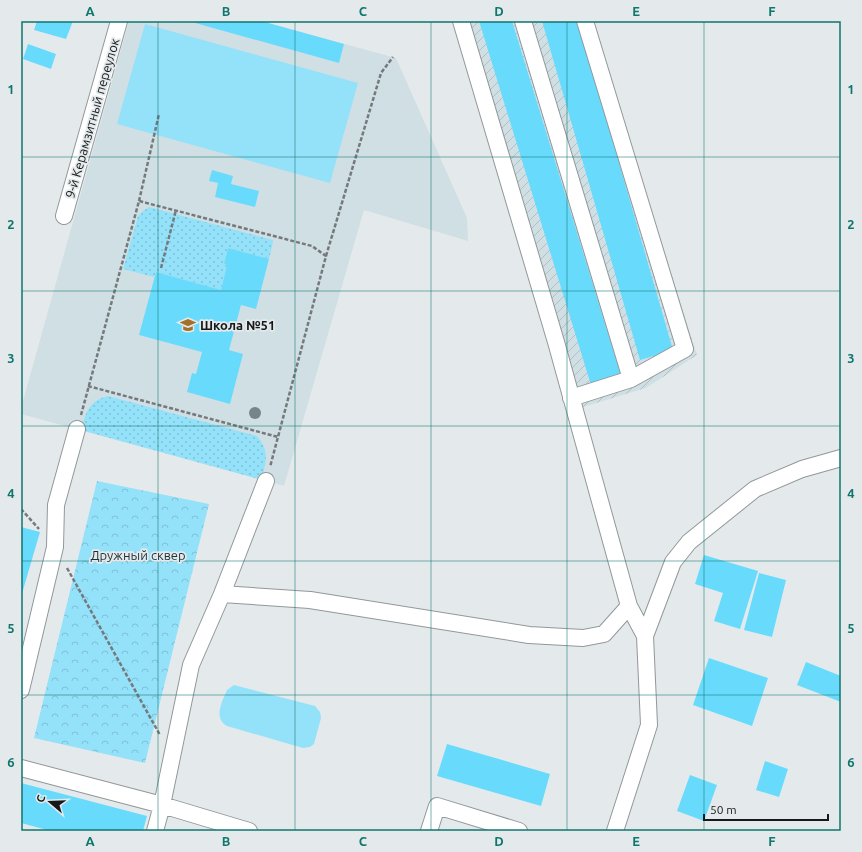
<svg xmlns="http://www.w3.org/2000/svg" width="862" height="852" font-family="Ubuntu,sans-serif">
  <defs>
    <pattern id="industrial-furrows" width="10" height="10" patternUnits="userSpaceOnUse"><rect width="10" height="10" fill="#d0dfe4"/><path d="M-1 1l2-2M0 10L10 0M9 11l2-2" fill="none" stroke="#b2bfc3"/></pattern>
    <pattern id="grass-dots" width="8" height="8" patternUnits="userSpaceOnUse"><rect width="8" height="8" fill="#94e1fa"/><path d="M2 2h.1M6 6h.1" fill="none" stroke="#7fc0d6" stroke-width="1.8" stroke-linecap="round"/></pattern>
    <pattern id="park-crowns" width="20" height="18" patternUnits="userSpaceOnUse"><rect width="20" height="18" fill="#94e1fa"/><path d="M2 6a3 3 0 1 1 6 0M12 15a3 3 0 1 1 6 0" fill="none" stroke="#7fc0d6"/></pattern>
  </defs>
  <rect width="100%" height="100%" fill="#e4eaec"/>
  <path fill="#d0dfe4" d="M129,21H261L396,58L467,218L468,241L364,210L284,486L21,414V408Z"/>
  <path fill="url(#industrial-furrows)" d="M468,21H591L697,355L646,388L583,407Z"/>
  <path fill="url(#grass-dots)" d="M149,207L273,240V242L269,259L228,248L224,264L227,265L221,290L156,272L154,277L123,269L138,216L143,211Z
    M108,396L257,436C271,453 265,461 262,480L81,430C86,413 88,401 108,396Z"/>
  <path fill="url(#park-crowns)" d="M97,481L209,504L145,763L34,738Z"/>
  <path fill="#94e1fa" d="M145,24L358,83L330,183L117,124Z
    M234,685L315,706L320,712L321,718L314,744L310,747L303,748L227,726C213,718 222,702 227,690Z"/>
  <path fill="#68dbfd" d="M37,21H73L66,39L34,30Z
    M188,21H261L344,44L339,63Z
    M479,21H512L621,376L591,385Z
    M542,21H578L673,350L640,360Z
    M28,44L56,54L51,69L23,59Z
    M212,170L233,176L231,184L259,191L255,207L215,197L218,183L209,181Z
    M228,248L269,259L256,309L241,305L229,350L243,354L230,404L187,392L192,373L196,374L202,352L139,335L156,272L221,290L227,265L224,264Z
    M21,527L40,532L21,597Z
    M704,555L758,571L740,629L714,621L723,593L695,584Z
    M759,573L786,580L772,637L744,630Z
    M709,658L768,678L752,726L693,705Z
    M806,662L841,676V702L797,685Z
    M447,744L550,774L541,806L437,776Z
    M765,761L788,769L779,797L756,790Z
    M690,775L717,785L704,821L677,811Z
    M21,783L147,816L143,831H51L21,823Z"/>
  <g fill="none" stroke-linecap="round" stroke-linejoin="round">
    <g stroke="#92989a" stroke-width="18">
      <path id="minor" d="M461,21L556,342L629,606L645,636L649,725L615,831
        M523,21L631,379L571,398
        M585,21L685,349L631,379
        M64,216L119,21
        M222,594L310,600L529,635L583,638L604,634L629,606
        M645,636L673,562L689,542L755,489L802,469L841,458
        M21,690L55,547L56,505L77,429
        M21,768L162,805L155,831
        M249,831L162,805L191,665L222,594L266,481
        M429,831L437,806L519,831"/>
    </g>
    <path stroke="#75797b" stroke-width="2.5" stroke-dasharray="4 2" stroke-linecap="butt" d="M139,201L159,114
      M326,256L381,73L393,57
      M161,268L176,210
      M88,386L278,437
      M81,415L139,201L312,246L326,256L270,467
      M21,509L39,529
      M67,568L160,735"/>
    <use href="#minor" stroke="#fff" stroke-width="16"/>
  </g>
  <circle fill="#778589" cx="255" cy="413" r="6"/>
  <path fill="none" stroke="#0f766e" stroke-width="1" stroke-opacity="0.55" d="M158,21V831M295,21V831M431,21V831M567,21V831M704,21V831M21,157H841M21,291H841M21,426H841M21,561H841M21,695H841"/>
  <defs>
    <g id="school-bare" transform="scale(1.2)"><path d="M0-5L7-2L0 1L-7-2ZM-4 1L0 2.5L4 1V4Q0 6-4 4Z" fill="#a5702a" stroke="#e4eaec" stroke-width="2.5" paint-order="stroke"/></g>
  </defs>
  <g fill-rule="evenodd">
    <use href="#school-bare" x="188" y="325"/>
  </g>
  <g text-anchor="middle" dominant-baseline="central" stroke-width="3.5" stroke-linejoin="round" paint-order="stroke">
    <g font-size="13" fill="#161819" stroke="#e4eaec">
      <text transform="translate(92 118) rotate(-74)">9-й Керамзитный переулок</text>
    </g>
    <g font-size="13" font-weight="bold" fill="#161819" stroke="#e4eaec" text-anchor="start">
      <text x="200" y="325">Школа №51</text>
    </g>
    <g font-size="13" fill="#1d3238" stroke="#e4eaec">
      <text x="138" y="555">Дружный сквер</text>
    </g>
  </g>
  <rect width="862" height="852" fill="none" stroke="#e4eaec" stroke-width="44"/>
  <g transform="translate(50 802) rotate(289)" stroke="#e4eaec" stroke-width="3" paint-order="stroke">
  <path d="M0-3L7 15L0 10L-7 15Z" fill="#161819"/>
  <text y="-6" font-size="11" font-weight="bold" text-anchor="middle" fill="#161819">С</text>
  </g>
  <path d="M704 814v6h124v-6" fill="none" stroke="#161819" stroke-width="2"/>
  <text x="710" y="814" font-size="12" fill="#161819" stroke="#e4eaec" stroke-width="3" paint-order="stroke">50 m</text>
  <rect x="22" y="22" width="818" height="808" fill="none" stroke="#0f766e" stroke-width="1.5"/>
  <g font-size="13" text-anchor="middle" font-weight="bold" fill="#0f766e">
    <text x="90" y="16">A</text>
    <text x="226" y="16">B</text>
    <text x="363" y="16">C</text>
    <text x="499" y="16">D</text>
    <text x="636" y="16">E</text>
    <text x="772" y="16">F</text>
    <text x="11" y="94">1</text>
    <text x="851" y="94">1</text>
    <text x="11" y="229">2</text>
    <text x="851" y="229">2</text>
    <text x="11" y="363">3</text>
    <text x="851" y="363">3</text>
    <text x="11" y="498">4</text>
    <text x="851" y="498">4</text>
    <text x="11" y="633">5</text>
    <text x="851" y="633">5</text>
    <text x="11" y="767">6</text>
    <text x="851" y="767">6</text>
    <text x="90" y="846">A</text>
    <text x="226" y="846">B</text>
    <text x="363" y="846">C</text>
    <text x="499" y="846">D</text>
    <text x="636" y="846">E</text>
    <text x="772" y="846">F</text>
  </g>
</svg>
